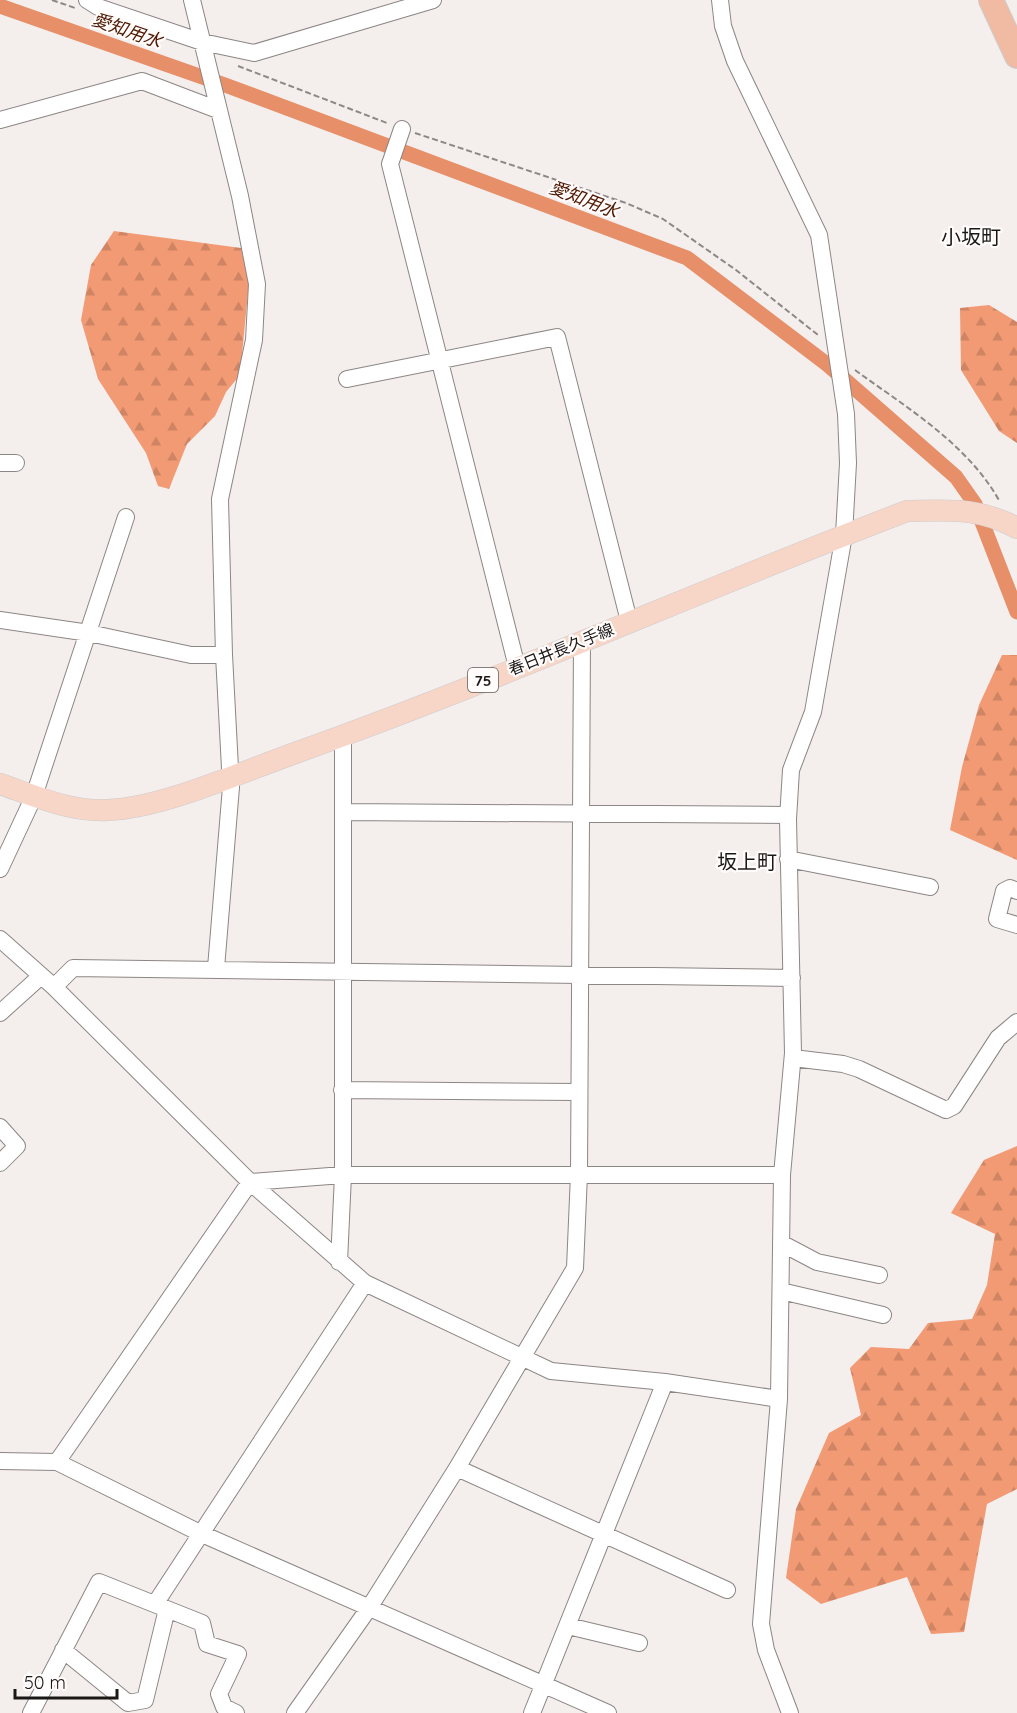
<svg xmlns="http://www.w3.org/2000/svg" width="1017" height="1713" font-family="Quicksand,'Noto Sans JP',sans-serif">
  <defs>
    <pattern id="forest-firs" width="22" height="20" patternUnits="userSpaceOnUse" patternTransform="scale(1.5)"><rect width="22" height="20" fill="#f29a74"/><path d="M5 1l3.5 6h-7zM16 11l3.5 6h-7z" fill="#cf8464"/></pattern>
  </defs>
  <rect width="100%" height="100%" fill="#f4eeec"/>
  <path fill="url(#forest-firs)" d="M114,231L241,248L249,282L240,375L226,392L215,416L187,444L169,489L158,486L146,453L98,379L81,320L91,265Z
    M989,305L1017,322V443L999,431L961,370L960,308Z
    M1002,655H1017V860L950,830L962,767L979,705Z
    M1017,1146V1489L987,1504L964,1632L931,1634L907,1577L821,1604L786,1578L796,1509L829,1433L861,1415L850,1368L871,1347L909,1349L928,1323L972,1319L987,1285L995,1234L951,1213L984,1160Z"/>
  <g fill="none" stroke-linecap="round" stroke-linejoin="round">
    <path stroke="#e68f69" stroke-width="15" d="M0,6L225,85L687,258L828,365L956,477L975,504L1017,612"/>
    <g stroke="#8c8684" stroke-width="18">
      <path id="minor" d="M87,0L98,7L202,42L254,53L433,0
        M192,0L240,196L257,284L254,340L220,499L224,655L231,787L216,968
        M720,0L723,26L735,61L819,235L846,414L848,463L844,535L813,712L791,770L788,819L793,1053L782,1175L779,1399L761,1624L766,1650L790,1713
        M0,120L142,81L218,110
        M402,129L390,164L517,667
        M347,379L557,337L629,621
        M0,463H16
        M0,620L89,633L191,655H224
        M343,812L788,815
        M788,859L930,887
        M0,869L34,796L126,517
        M1017,891L1010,888L1004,891L997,919L1017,925
        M0,939L54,987L250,1182L365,1283L551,1371L665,1382L779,1399
        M54,987L73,968L792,978
        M0,1013L41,976
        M793,1058L843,1064L859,1069L946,1110L954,1106L998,1038L1017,1022
        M342,1090L579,1092
        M0,1127L17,1146L0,1163
        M250,1182L343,1175H782
        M781,1243L817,1262L879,1275
        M339,1262L343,1175V736
        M781,1291L883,1315
        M0,1461L57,1462L202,1534L608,1713
        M57,1462L250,1182
        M457,1468L727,1590
        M155,1604L365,1283
        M568,1626L639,1643
        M63,1650L128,1703L145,1700L167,1609
        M31,1713L99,1582L202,1623L207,1644L238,1654L219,1694L224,1707L236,1713
        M295,1713L369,1608L457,1468L575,1268L579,1174L582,640
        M532,1713L665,1382"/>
    </g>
    <g stroke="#cdcccc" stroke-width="22">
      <path id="major" d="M0,784C35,796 70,812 108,810C163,808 244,771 298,752C503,679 703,589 907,511C950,510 978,507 1017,528"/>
    </g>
    <g stroke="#cdcccc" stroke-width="26">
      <path id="highway" d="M991,0L1017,56"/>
    </g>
    <path stroke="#8d8887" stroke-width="2" stroke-dasharray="6 3" stroke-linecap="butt" d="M52,0L75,8
      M238,66L387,123
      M415,133L626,203L663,219L736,270L818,335
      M855,370C907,408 968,444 1000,502"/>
    <use href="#minor" stroke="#fff" stroke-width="16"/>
    <use href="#major" stroke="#f7d6c8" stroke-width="21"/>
    <use href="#highway" stroke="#f1baa3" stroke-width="24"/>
  </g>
  <g text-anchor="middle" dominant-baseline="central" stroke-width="4.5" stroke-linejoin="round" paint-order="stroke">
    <rect fill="#fffcfb" stroke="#5f5c5b" stroke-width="1.5" x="468" y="668" width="30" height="24" rx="4.5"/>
    <g font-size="15" font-weight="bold" fill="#1a1817">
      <text x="483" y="680">75</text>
    </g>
    <g font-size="16" fill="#1a1817" stroke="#fffcfb">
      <text transform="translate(561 649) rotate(-22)">春日井長久手線</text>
    </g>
    <g font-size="18" font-style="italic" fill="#4e1800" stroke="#fffcfb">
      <text transform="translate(127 30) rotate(19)">愛知用水</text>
      <text transform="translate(584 199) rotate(21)">愛知用水</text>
    </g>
    <g font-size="20" fill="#1a1817" stroke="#fffcfb">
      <text x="971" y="236">小坂町</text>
      <text x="747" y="861">坂上町</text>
    </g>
  </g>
  <path d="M15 1689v9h102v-9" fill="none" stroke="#1a1817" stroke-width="3"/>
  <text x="24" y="1689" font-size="18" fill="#1a1817" stroke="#fffcfb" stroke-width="4.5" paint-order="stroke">50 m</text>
</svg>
